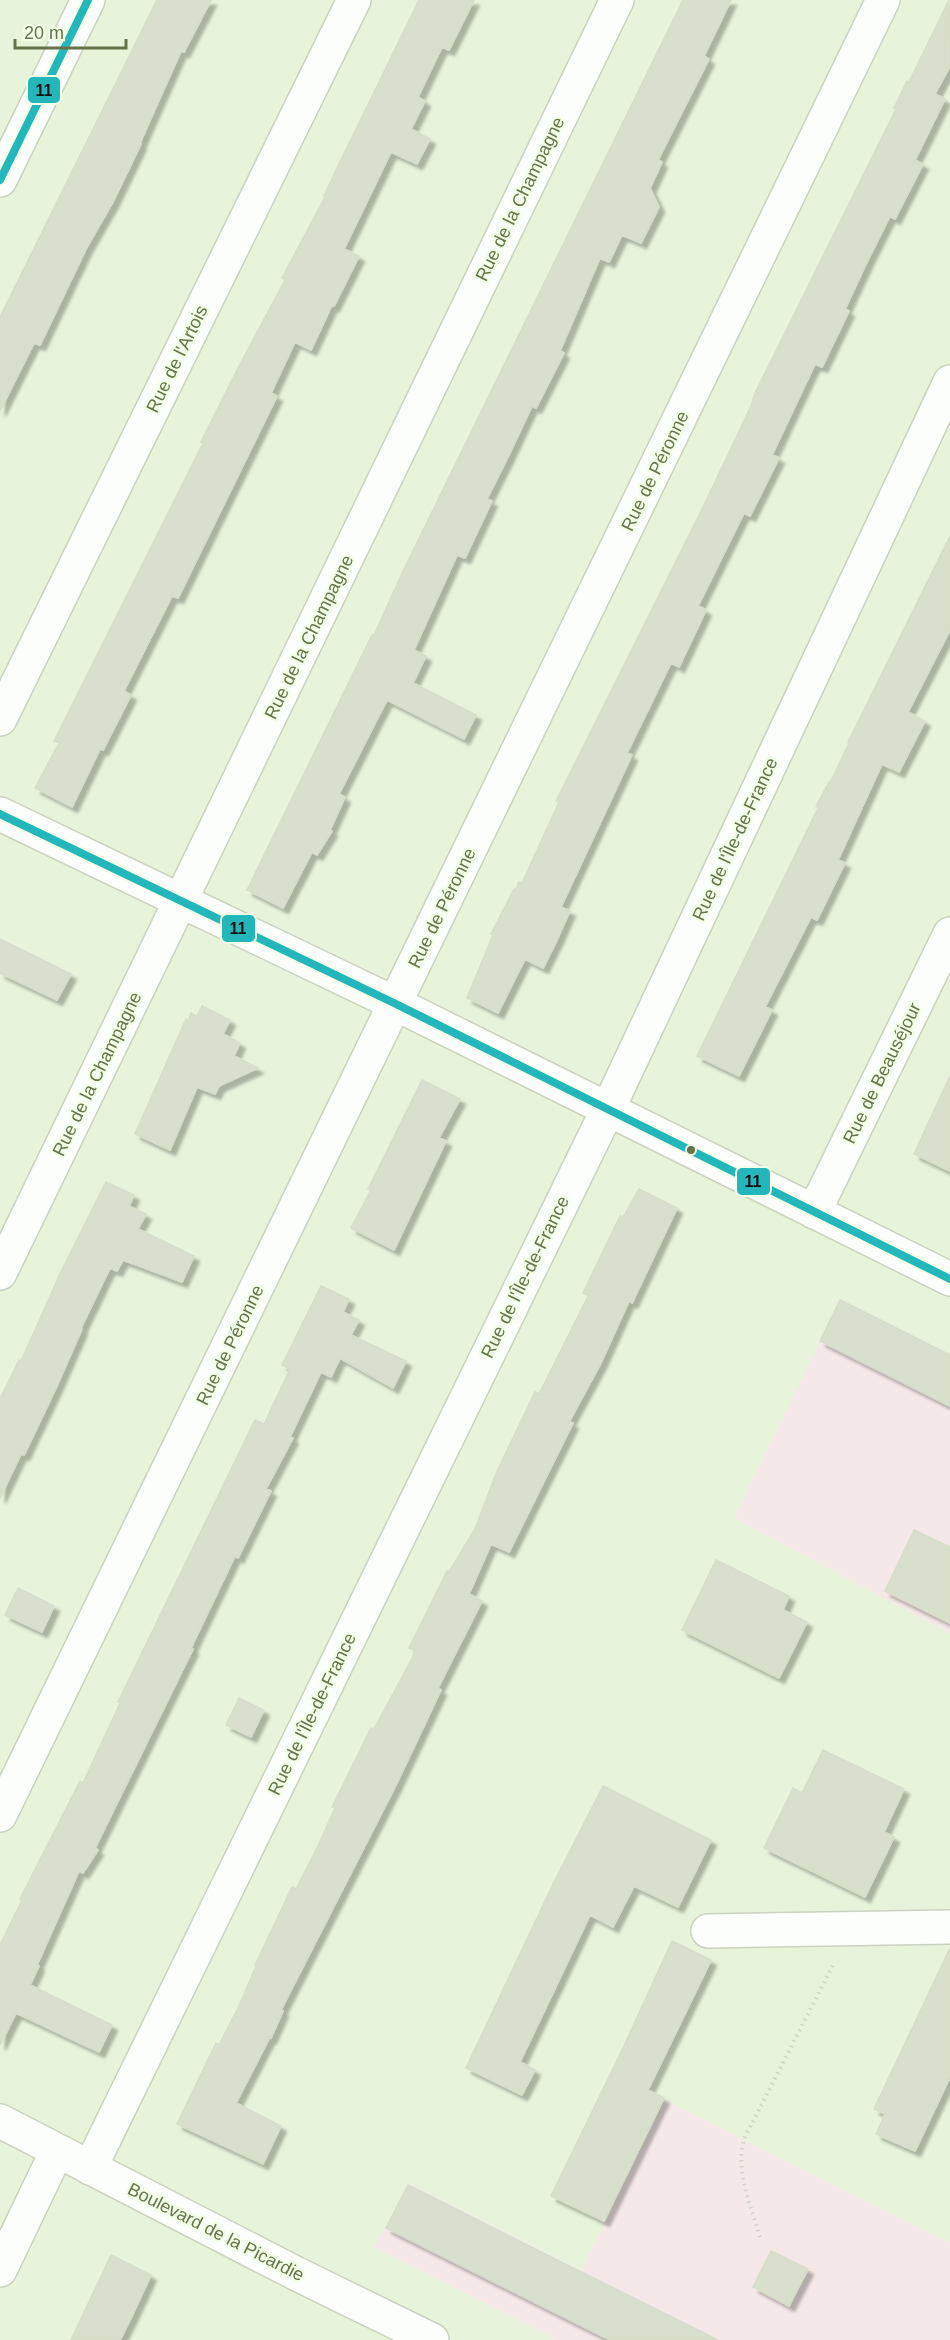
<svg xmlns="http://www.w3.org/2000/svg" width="950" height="2340" font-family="Helvetica,sans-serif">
  <defs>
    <filter id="shadow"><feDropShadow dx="5.5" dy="5.5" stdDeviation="1.5" flood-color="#0004"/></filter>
  </defs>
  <rect width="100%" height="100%" fill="#eef6e7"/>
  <path fill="#e7f4da" d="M0,0H950V1354L840,1300L734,1518L950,1633V2243L665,2101L582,2271L409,2183L375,2246L557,2340H0Z"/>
  <path fill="#f4e9e8" d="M840,1299L950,1354V1633L734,1518Z
    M665,2100L950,2243V2340H557L374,2247L409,2183L581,2271Z"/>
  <path fill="#d8e0cd" stroke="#d6deca" stroke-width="1.5" filter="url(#shadow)" d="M157,0H211L184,52L181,51L140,143L141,144L113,202L87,247L40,345L34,343L0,411V317Z
    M419,0H474L449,50L442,47L418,97L425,101L411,129L430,139L417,164L391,152L344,249L359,256L334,306L332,305L311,350L295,342L271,393L277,396L178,598L172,596L124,691L131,695L103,750L100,749L72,807L35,788L59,743L54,741L203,443L201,442L240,364L285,280L282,278L325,197L324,196L337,168Z
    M683,0H731L704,56L709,59L658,160L662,162L650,188L659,207L641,243L622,235L609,262L600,258L560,351L564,353L536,408L532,406L509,455L487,499L492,501L465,558L457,555L414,650L426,656L413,683L476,715L464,739L387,700L339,794L345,797L330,830L332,831L317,855L312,852L283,908L247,890L372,635H374L404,569Z
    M949,0L950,66L935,94L945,99L915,160L923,164L895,219L890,216L867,262L845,309L849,311L822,367L815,364L772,455L779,458L750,516L744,513L698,606L706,610L679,667L671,663L627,753L632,755L561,907L570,911L557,940L543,968L525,959L498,1013L467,998L493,935L491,934L514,889H516L519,882L522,883L559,802L556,801L703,507L751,406L755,393L896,109L894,108L907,81L909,82Z
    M950,536V630L908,712L925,721L899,772L882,764L838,860L845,863L817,920L811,917L765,1007L772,1010L739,1076L697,1056L818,808L816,806L829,782L831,781L849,743L848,742Z
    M0,939L71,974L57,1000L0,973Z
    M202,1006L230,1020L223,1034L240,1043L234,1056L258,1068L219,1086L215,1094L197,1087L170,1150L135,1134L186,1019L188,1021L191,1013L197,1016Z
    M950,1076V1171L914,1154Z
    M422,1080L460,1099L439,1138L446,1141L394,1250L351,1228L371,1190L368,1189Z
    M106,1182L134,1195L129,1206L146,1214L138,1229L194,1256L182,1282L123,1260L117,1271L110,1268L81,1328L82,1329L57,1386L24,1455L21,1454L0,1498V1399L19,1360L21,1361L59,1276Z
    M639,1189L677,1208L632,1303L629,1301L601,1363L569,1422L573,1423L509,1552L491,1544L469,1594L482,1601L438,1688L441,1690L395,1787L281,2010L283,2011L271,2038L270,2037L236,2103L281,2126L263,2164L177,2124L216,2043L219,2045L239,2006L256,1966L255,1965L292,1887L296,1889L317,1848L335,1808L332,1807L371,1728L374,1729L416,1651L409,1648L447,1571L449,1572L475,1529L497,1471L535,1392L539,1394L588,1296L583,1293L620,1216L623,1217Z
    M321,1286L349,1299L343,1312L359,1320L351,1335L406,1361L393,1388L340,1358L331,1377L321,1372L290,1437L293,1438L266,1489L271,1491L238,1558L235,1556L191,1648L193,1649L95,1848L98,1850L83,1873L79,1871L37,1965L39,1966L30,1985L112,2025L99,2052L16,2013L0,2045V1945L22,1900L20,1899L80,1781L83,1783L120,1703L118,1702L255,1420L264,1424L290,1369L282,1365Z
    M840,1300L950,1355V1406L820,1341Z
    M914,1530L950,1547V1623L885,1591Z
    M716,1560L789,1596L783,1610L807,1622L779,1678L682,1630Z
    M18,1588L54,1606L42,1632L5,1615Z
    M239,1698L264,1710L251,1737L226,1725Z
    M823,1750L904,1789L884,1832L894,1837L865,1897L764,1848L793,1788L802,1793Z
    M603,1786L711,1840L678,1907L634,1886L613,1927L590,1915L520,2062L535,2070L522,2095L466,2068L553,1884Z
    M672,1941L711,1960L648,2090L664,2098L604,2221L551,2196L623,2048Z
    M950,1948V2077L915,2151L876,2134L885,2114L874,2109Z
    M408,2185L539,2251L718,2340H610L386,2228Z
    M771,2251L808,2269L789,2306L753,2287Z
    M111,2255L151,2275L132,2316L120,2340H71Z"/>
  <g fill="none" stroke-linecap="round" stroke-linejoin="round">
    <g stroke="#cbd2bf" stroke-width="36">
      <path id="minor" d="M0,180L88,0
        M0,719L354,0
        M0,814L396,1004L950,1279
        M814,1212L950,934
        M0,1273L617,0
        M0,1815L883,0
        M708,1931L950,1927
        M0,2121L297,2274L432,2340
        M90,2168L608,1109L950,382
        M0,2270L57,2151"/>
    </g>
    <path stroke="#d0d5c6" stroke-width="4" stroke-dasharray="1.5 4.5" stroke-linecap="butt" d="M760,2237C751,2206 735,2171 744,2139L833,1965"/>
    <use href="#minor" stroke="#fcfefb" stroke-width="33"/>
    <g stroke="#f2ffe7" stroke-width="12">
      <path id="bus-1" d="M0,180L88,0
        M0,814L396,1004L950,1279"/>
    </g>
    <use href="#bus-1" stroke="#23b6bb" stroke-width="8"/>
  </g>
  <circle fill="#667349" stroke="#f2ffe7" stroke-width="2" cx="691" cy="1150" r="5"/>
  <g text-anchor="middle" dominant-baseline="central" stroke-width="5" stroke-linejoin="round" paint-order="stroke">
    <g font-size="18" fill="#667349" stroke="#f2ffe7">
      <text transform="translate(520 199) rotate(-64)">Rue de la Champagne</text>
      <text transform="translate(177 359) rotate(-64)">Rue de l'Artois</text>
      <text transform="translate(655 471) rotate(-64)">Rue de Péronne</text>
      <text transform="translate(309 637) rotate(-64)">Rue de la Champagne</text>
      <text transform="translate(735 839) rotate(-65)">Rue de l'Île-de-France</text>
      <text transform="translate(442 908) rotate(-64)">Rue de Péronne</text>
      <text transform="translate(882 1073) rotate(-64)">Rue de Beauséjour</text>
      <text transform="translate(97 1074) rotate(-64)">Rue de la Champagne</text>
      <text transform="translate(525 1277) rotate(-64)">Rue de l'Île-de-France</text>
      <text transform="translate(230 1345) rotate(-64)">Rue de Péronne</text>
      <text transform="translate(312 1714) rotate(-64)">Rue de l'Île-de-France</text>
      <text transform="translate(216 2232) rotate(27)">Boulevard de la Picardie</text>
    </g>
  </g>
  <g stroke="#f2ffe7" stroke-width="2">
    <rect x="27" y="76" width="34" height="28" rx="6" fill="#23b6bb"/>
    <rect x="221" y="914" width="35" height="29" rx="6" fill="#23b6bb"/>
    <rect x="736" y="1167" width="35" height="29" rx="6" fill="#23b6bb"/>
  </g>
  <g font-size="16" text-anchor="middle" font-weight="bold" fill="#111">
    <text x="44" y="96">11</text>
    <text x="238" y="934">11</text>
    <text x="753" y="1187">11</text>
  </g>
  <path d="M15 39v9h111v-9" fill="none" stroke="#667349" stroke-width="3"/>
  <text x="24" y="39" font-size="18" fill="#667349" stroke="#f2ffe7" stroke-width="4.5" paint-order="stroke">20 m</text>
</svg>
